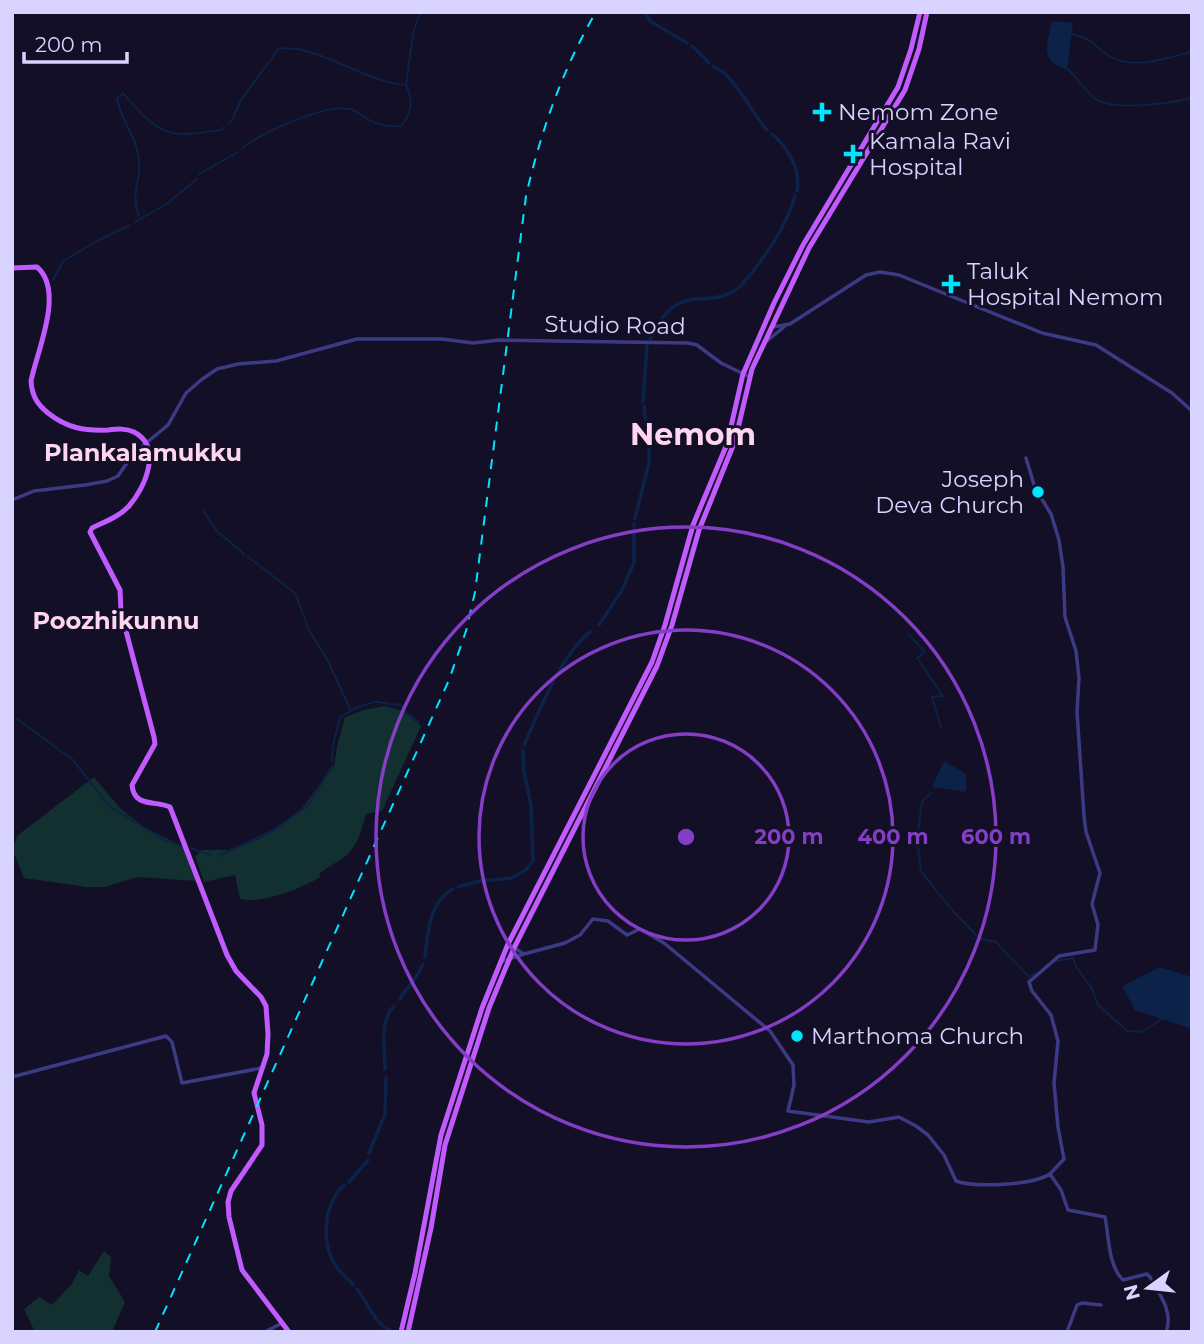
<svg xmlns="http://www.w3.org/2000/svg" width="1204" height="1344" font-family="Montserrat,sans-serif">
  <rect width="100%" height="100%" fill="#130f26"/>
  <path fill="#12302f" d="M385,706L403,711L421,726L382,811L366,814C361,831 358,847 343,858C335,864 327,867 319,874L320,877C301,889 262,904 240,899L235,875L204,882L195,856L202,850H232L263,837L299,812L334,766L337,746L345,717L364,710Z
    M94,777L120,808L145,828L183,846L196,881L138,877L104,887H87L24,878L12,849L18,835Z
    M104,1251L111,1257L109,1276L125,1302L112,1332H35L24,1309L39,1297L52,1305L72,1284L79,1270L88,1276Z"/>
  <path fill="#0c2248" d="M1052,21L1073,23L1067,70C1039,61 1047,45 1052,21Z
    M944,761L966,774V792L932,787Z
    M1160,967L1192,977V1029L1135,1010L1122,986Z"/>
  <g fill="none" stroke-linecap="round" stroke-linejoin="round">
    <path stroke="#0c2248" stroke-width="2" d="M1071,34C1095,39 1091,45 1109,56C1133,70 1165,59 1190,52
      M1068,69C1074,75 1089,94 1094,98C1112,112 1170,103 1192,98
      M228,123L232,120L241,100L279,48C288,49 298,48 306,51C340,60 369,81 404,85
      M242,148C262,133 325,103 350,109C355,110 360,114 364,117C377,125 387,127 401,126C412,114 413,99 406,85L413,34L420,12
      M199,174L238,152
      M139,216C130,193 141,182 139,161C138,138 120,120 117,98L123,93C159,135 166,139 221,130L224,127
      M135,222L168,203L197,179
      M53,280L63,261L99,240L130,225
      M203,511L217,531L244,554
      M248,557L295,593L309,630L327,659L351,711
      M909,635L925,652L917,658L943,696L932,697L941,727
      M17,719L72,759L109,806L166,841L183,846
      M332,761L333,745L340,717C350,711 366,702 378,702C388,703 387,706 400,704L407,714L419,722
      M931,793L922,802L917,839L921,871L951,909L980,939L996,942L1029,977L1034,974
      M191,848L210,855
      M218,856L274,830L309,804L332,766
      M1056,961L1073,958L1077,968L1091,987L1098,1005L1127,1031L1141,1032L1162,1019"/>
    <path stroke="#0c2248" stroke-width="3.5" d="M645,12L650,21L687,43
      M692,46L709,63
      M713,66C737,77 749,110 767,130
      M772,134C788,148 801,169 797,191
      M740,287C763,260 785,230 795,196
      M650,339C656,328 663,314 673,307C691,293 715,305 737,289
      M643,401L647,344
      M644,406L648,441
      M635,518L649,463V447
      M599,625L621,592L634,563V524
      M524,745C539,712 561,654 590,632
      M458,887L480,881L512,878L527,869L533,860L531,805L524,772L523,751
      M425,957C428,933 429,901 453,889
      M400,999C407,986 418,978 423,964
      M385,1069C385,1050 379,1020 394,1006
      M369,1153L385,1114L386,1077
      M349,1182L368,1160
      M344,1185C323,1205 320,1246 338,1269C342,1274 349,1279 353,1285
      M357,1289C368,1303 376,1327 394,1332"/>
    <path stroke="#3d3a85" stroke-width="3.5" d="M773,327L790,324L866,275L880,272L899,275L1042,333L1096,345L1172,393L1192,411
      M767,341L785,326
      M1026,458L1035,488L1051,514L1059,540L1063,567L1065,617L1076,651L1079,678L1077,712L1084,816L1086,832L1100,873L1092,904L1098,925L1095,950L1059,956L1029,982L1032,991L1051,1015L1058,1041L1054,1083L1058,1127L1064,1159L1050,1174
      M12,500L34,491L85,485L107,481L118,476L133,454L168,425L186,393L201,380L217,369L238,364L276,361L357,339H442L473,343L500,340L688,343L697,345L721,363L750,377
      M508,944L524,954L565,943L580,935L593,919L608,921L627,935L640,929L664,943L770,1031L793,1065L794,1085L788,1111L869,1122L899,1117L916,1126L928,1135L944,1155L956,1181C976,1188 1033,1185 1050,1174L1061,1190L1068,1210L1105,1217C1109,1236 1108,1266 1123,1280L1147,1274L1150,1277C1159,1294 1174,1312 1166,1332
      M500,962L524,954
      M12,1077L166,1036L172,1042L182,1083L262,1068
      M265,1332L282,1323
      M1067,1332L1077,1305L1082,1303L1101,1305"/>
    <path stroke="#c25bff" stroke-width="5" d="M12,268L37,267C65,291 37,351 31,381C32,396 37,404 48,413C67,428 84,431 108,430C117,429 126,428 134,432C163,447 145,488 129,506C119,517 104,522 92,528L90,532L120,590L121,612L154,737L155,744L132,785C134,808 155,800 170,807L227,955L236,971L261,997L266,1006L268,1034L267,1054L254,1093L262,1125V1145L231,1191L228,1202L229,1217L242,1270L289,1332
      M401,1332L415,1273L441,1135L482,1008L508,944L652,662L665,625L693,525L727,444L743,374L774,303L803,245L898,87L911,49L920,12
      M408,1332L431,1228L445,1145L489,1008L514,948L657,666L672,625L699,530L735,441L752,369L809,248L905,90L919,49L927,12"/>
    <path stroke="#00e5ff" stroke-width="2" stroke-dasharray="10 9" stroke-linecap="butt" d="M155,1332L449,680L466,631L475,592L526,196C541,131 562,70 596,12"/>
  </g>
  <g fill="none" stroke="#843dc5" stroke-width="3.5">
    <circle cx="686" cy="837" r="103"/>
    <circle cx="686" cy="837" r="207"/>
    <circle cx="686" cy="837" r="310"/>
  </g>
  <g fill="#00e5ff" stroke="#130f26" stroke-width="2.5">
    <path d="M818.5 101.5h7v7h7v7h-7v7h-7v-7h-7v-7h7z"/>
    <path d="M849.5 143.5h7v7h7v7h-7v7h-7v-7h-7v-7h7z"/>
    <path d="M947.5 273.5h7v7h7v7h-7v7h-7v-7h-7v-7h7z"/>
    <circle cx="1038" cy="492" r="7"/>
    <circle cx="797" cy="1036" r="7"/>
  </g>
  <g text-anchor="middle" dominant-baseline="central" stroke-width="6" stroke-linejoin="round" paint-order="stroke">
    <g font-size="23" fill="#d9d4ff" stroke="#130f26" text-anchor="start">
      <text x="838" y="112">Nemom Zone</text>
      <text x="869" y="141">Kamala Ravi<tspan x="869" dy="26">Hospital</tspan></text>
      <text x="967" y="271">Taluk<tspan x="967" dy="26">Hospital Nemom</tspan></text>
      <text x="1024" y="479" text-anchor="end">Joseph<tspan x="1024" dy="26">Deva Church</tspan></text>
      <text x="811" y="1036">Marthoma Church</text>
    </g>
    <g font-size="23" fill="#d9d4ff" stroke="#130f26">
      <text transform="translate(615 325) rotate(1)">Studio Road</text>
    </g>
    <g font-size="24" font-weight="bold" fill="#ffd6f0" stroke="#130f26">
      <text x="143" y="452">Plankalamukku</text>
      <text x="116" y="620">Poozhikunnu</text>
    </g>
    <g font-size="30" font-weight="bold" fill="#ffd6f0" stroke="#130f26">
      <text x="693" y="434">Nemom</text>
    </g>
  </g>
  <circle cx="686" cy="837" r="10" fill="#843dc5" stroke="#130f26" stroke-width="3.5"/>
  <g font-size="21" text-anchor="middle" font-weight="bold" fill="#843dc5" stroke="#130f26" stroke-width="6" stroke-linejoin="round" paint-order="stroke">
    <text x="789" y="844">200 m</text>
    <text x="893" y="844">400 m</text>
    <text x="996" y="844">600 m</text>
  </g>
  <rect width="1204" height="1344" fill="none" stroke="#d9d4ff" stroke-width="28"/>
  <g transform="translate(1148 1288) rotate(255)" stroke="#130f26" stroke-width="5" paint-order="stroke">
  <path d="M0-5L12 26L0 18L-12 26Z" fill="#d9d4ff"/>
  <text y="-10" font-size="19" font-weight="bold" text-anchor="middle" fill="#d9d4ff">N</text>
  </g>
  <path d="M24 52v10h103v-10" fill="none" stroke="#d9d4ff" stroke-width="3.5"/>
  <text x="35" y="52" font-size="21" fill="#d9d4ff" stroke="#130f26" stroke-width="5" paint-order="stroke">200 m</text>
</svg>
